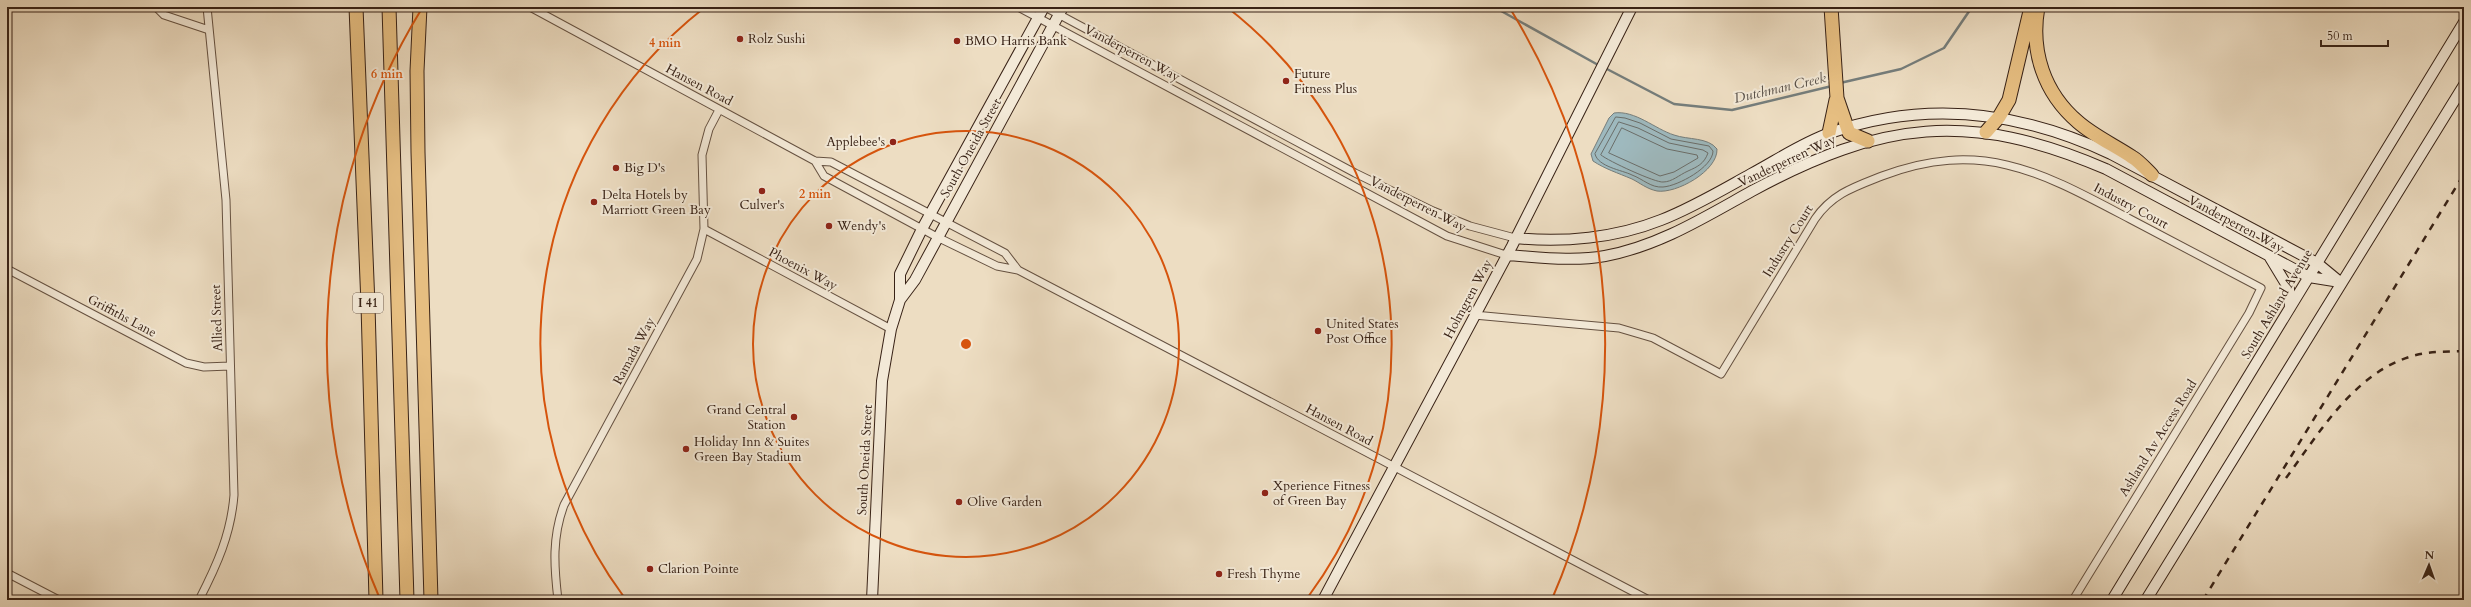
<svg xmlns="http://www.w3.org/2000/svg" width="2471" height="607" font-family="Cardo,serif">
  <rect width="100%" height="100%" fill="#edddc2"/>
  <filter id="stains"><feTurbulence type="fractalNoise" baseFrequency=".005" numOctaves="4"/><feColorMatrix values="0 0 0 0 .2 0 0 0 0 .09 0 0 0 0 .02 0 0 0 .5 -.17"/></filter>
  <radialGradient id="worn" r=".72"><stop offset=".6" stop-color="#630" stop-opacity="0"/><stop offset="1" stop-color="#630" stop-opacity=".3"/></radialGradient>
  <path fill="#9eb9be" stroke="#757d7b" d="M1614,113C1635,110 1655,129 1674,135C1688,140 1708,137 1717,149C1718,171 1676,194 1657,191C1647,189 1640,183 1632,179C1618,173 1605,169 1593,161L1591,154L1609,118Z"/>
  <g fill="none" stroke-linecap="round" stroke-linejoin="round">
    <path stroke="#6b6e6a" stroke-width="1" d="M1616,117L1625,118L1640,123L1671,139L1709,146L1713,151C1713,167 1678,186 1663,187C1651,188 1643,179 1632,175C1622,170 1598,167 1595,154Z
      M1619,122L1638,128L1669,143L1703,150L1708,153C1704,164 1697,167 1688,171C1679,175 1672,182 1663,182C1656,183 1608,161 1601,155Z
      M1622,128L1667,149L1697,155L1698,158L1674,172L1660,176L1609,153Z"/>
    <path stroke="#757d7b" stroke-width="2.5" d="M1494,7L1600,66
      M1605,68L1674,104L1732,110L1832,86
      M1840,83L1901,69L1944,48L1972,7"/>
    <g stroke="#655141" stroke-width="9">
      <path id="street" d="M156,7L164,15L209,30
        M530,7L815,161L831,162L1005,253L1018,270
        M1018,7L1447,236L1506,255
        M1045,7L1355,173L1433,211L1470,226L1515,238
        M815,161L824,176L937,237L997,266L1018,270L1649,600
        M704,229L891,329
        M7,269L186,363L204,367L230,366
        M1474,315L1619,328L1653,338L1721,374L1815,219C1832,194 1854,187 1882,176C1983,138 2043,173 2130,219C2174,242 2218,265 2261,288L2249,313L2073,600
        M7,573L59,600
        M199,600C217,565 231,534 234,495L226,200L207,7
        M558,600C554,566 552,537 564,505L697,259L704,229L702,155L709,129L719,110"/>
    </g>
    <g stroke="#382216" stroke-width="12">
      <path id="secondary" d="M1515,238C1563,243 1616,238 1661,220C1692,208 1722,190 1751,174C1777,160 1802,143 1830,133C1927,99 2020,111 2111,154L2317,263L2340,282
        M1506,255C1538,257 1573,262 1605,256C1659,246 1705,217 1752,191C1881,121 1969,110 2106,169L2309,277L2340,282
        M2269,256L2289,289L2290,308
        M900,300L915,280L1063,7
        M872,600L882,381L891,329L900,300V274L922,229L1044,7
        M1323,600L1512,246L1632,7
        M2112,600L2464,22
        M2146,600L2464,85"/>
    </g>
    <g stroke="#382216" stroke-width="15">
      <path id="highway" d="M356,7L368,305L376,600
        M389,7L407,600
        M420,7L417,71L418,152L431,600
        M1831,7L1837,98L1849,133L1868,141
        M2038,7C2030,51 2044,93 2078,122C2094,136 2114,145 2132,157C2139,161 2146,169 2152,175
        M1986,132L1999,117L2009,100L2031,7
        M1829,133L1836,100"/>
    </g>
    <use href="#street" stroke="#f3e9d7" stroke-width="7"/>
    <use href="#secondary" stroke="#f3e9d7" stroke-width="10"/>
    <use href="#highway" stroke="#e6be81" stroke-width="13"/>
    <path stroke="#382216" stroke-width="2.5" stroke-dasharray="7 7" stroke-linecap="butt" d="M2286,478C2320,432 2356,370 2416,355C2432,351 2448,352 2464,351
      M2203,600L2464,174"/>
  </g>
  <g fill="none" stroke="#d6540d" stroke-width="2">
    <circle cx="966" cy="344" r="213"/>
    <path d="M624 597A426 426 0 0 1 704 8M1228 8A426 426 0 0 1 1308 597"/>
    <path d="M380 599A639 639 0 0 1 421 10M1511 10A639 639 0 0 1 1552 599"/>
  </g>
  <g fill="#8f2418" stroke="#f3e9d7" stroke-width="1.5">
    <circle cx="740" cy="39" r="4"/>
    <circle cx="957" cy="41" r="4"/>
    <circle cx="1286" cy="81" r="4"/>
    <circle cx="893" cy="142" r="4"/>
    <circle cx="616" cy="168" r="4"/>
    <circle cx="762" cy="191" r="4"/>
    <circle cx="594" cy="202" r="4"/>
    <circle cx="829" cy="226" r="4"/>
    <circle cx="1318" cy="331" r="4"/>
    <circle cx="794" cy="417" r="4"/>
    <circle cx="686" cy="449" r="4"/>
    <circle cx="1265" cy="493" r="4"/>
    <circle cx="959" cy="502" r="4"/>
    <circle cx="650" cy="569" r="4"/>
    <circle cx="1219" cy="574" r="4"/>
  </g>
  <g text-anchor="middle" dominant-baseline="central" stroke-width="4" stroke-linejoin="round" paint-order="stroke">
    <rect fill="#f3e9d7" stroke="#705e50" stroke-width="1" x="353" y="293" width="30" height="20" rx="3"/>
    <g font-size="12" font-weight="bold" fill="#382216">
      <text x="368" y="303">I 41</text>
    </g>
    <g font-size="13" fill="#382216" stroke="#f3e9d7" text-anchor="start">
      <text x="748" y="39">Rolz Sushi</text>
      <text x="965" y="41">BMO Harris Bank</text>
      <text x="1294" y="74">Future<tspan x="1294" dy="15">Fitness Plus</tspan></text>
      <text x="885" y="142" text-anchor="end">Applebee's</text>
      <text x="624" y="168">Big D's</text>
      <text x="602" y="195">Delta Hotels by<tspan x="602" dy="15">Marriott Green Bay</tspan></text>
      <text x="762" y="205" text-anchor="middle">Culver's</text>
      <text x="837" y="226">Wendy's</text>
      <text x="1326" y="324">United States<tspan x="1326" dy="15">Post Office</tspan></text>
      <text x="786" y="410" text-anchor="end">Grand Central<tspan x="786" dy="15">Station</tspan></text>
      <text x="694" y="442">Holiday Inn &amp; Suites<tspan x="694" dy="15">Green Bay Stadium</tspan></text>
      <text x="1273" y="486">Xperience Fitness<tspan x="1273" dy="15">of Green Bay</tspan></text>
      <text x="967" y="502">Olive Garden</text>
      <text x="658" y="569">Clarion Pointe</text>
      <text x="1227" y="574">Fresh Thyme</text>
    </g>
    <g font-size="13" fill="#382216" stroke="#f3e9d7">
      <text transform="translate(1132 53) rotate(28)">Vanderperren Way</text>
      <text transform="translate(699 85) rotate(28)">Hansen Road</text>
      <text transform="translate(971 148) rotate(-61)">South Oneida Street</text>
      <text transform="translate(1787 161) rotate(-25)">Vanderperren Way</text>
      <text transform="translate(1418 204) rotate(27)">Vanderperren Way</text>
      <text transform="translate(2131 206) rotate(28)">Industry Court</text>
      <text transform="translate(2236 224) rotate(28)">Vanderperren Way</text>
      <text transform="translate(1788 241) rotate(-58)">Industry Court</text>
      <text transform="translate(803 269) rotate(28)">Phoenix Way</text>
      <text transform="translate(1468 299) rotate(-62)">Holmgren Way</text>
      <text transform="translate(2277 304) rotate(-59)">South Ashland Avenue</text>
      <text transform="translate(122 316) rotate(28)">Griffiths Lane</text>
      <text transform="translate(217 318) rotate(-92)">Allied Street</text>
      <text transform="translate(634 351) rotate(-62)">Ramada Way</text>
      <text transform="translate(1339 425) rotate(28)">Hansen Road</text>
      <text transform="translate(2158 438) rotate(-58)">Ashland Av Access Road</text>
      <text transform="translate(865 460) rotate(-87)">South Oneida Street</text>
    </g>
    <g font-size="14" font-style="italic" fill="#574f48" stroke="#f3e9d7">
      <text transform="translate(1780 88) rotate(-13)">Dutchman Creek</text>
    </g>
  </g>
  <circle cx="966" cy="344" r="6" fill="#d6540d" stroke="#f3e9d7" stroke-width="2"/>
  <g font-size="12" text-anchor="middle" font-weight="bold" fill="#d6540d" stroke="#f3e9d7" stroke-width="4" stroke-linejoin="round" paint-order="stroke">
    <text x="665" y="47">4 min</text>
    <text x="387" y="78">6 min</text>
    <text x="815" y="198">2 min</text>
  </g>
  <rect width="2471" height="607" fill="none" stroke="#edddc2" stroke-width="24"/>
  <rect x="8" y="8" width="2455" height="591" fill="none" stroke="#382216" stroke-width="2"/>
  <rect x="12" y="12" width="2447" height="583" fill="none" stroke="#382216"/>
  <g transform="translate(2429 565) rotate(2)" stroke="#f3e9d7" stroke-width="3" paint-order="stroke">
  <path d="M0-3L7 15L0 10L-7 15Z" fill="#382216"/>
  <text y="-6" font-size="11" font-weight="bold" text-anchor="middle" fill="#382216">N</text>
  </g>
  <path d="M2321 40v6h67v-6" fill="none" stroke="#382216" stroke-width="2"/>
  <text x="2327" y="40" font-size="12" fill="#382216" stroke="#f3e9d7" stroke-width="3" paint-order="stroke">50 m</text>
  <rect width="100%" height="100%" filter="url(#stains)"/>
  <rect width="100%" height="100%" fill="url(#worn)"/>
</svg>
